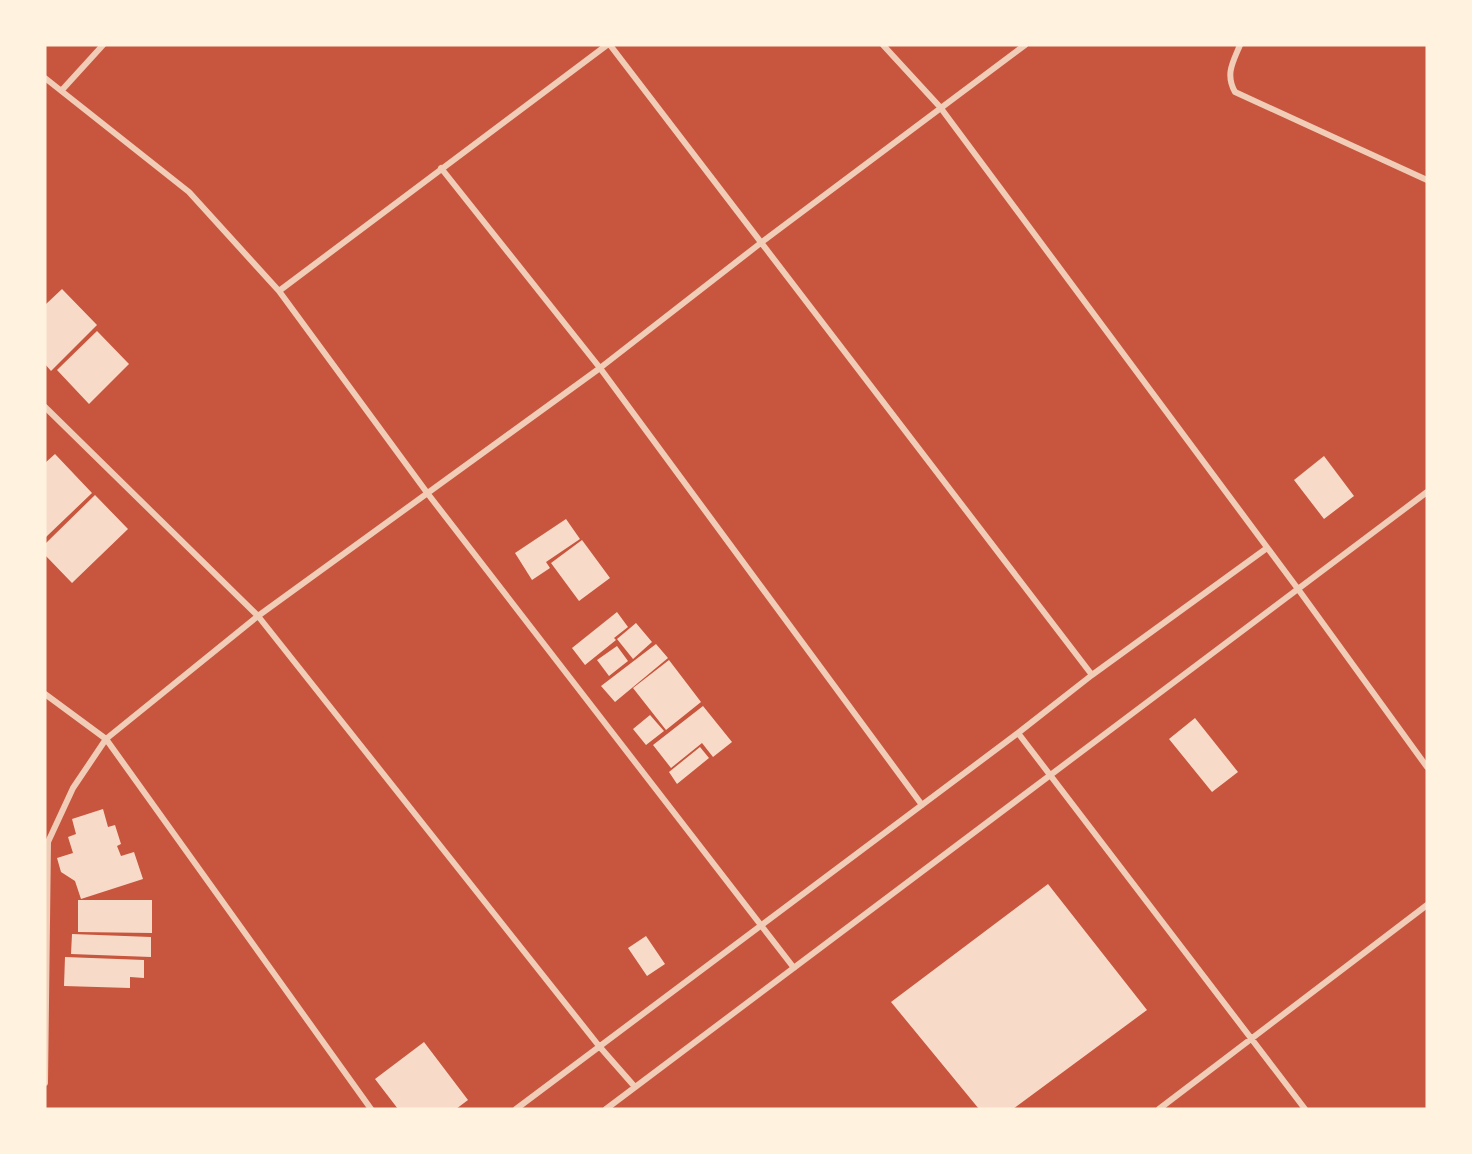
<svg xmlns="http://www.w3.org/2000/svg" width="1472" height="1154" font-family="'Asap Condensed',sans-serif">
  <rect width="100%" height="100%" fill="#c8553d"/>
  <path fill="#f7dbc8" d="M62,289L97,325L51,371L45,364V305Z
    M97,331L129,364L89,404L57,370Z
    M55,454L92,493L45,538V463Z
    M1324,456L1354,496L1324,519L1294,480Z
    M95,495L128,529L72,583L45,555V544Z
    M566,519L580,539L546,562L550,568L532,580L515,553Z
    M582,540L610,578L579,601L551,563Z
    M617,612L628,627L614,638L616,640L585,665L572,648Z
    M636,623L652,642L633,659L617,639Z
    M656,644L668,658L615,702L601,686Z
    M617,646L628,661L609,676L597,660Z
    M669,660L701,702L666,730L633,688Z
    M703,706L732,742L713,757L702,743L671,768L653,745Z
    M650,715L664,731L646,745L633,729Z
    M1195,718L1238,772L1212,792L1169,739Z
    M700,747L709,758L677,784L669,772Z
    M103,809L108,827L115,825L121,844L117,846L121,856L134,852L143,879L81,899L75,881L61,872L57,858L73,853L68,837L76,834L72,819Z
    M1048,884L1147,1010L1013,1109H979L891,1002Z
    M78,900H152V933L78,932Z
    M72,934L151,937V957L71,954Z
    M646,936L665,964L647,976L628,948Z
    M65,957L144,960V978L130,977V988L64,986Z
    M424,1042L468,1100L456,1109H398L375,1079Z"/>
  <g fill="none" stroke-linecap="round" stroke-linejoin="round">
    <path stroke="#f1ccb7" stroke-width="6" d="M610,45L1092,675
      M883,45L940,107L1298,589L1427,767
      M1240,45C1233,62 1225,74 1235,92L1427,180
      M45,78L189,192L279,291L428,494L794,968
      M62,90L103,45
      M441,168L600,368L922,805
      M279,291L607,45
      M45,407L258,616L599,1046L635,1087
      M45,694L106,739L371,1109
      M1018,733L1305,1109
      M45,1083L48,842L73,788L106,739L258,616L600,368L762,242L1025,45
      M516,1109L1018,733L1092,675L1267,548
      M606,1109L1427,492
      M1159,1109L1427,905"/>
  </g>
  <rect width="1472" height="1154" fill="none" stroke="#fff3e0" stroke-width="93"/>
</svg>
